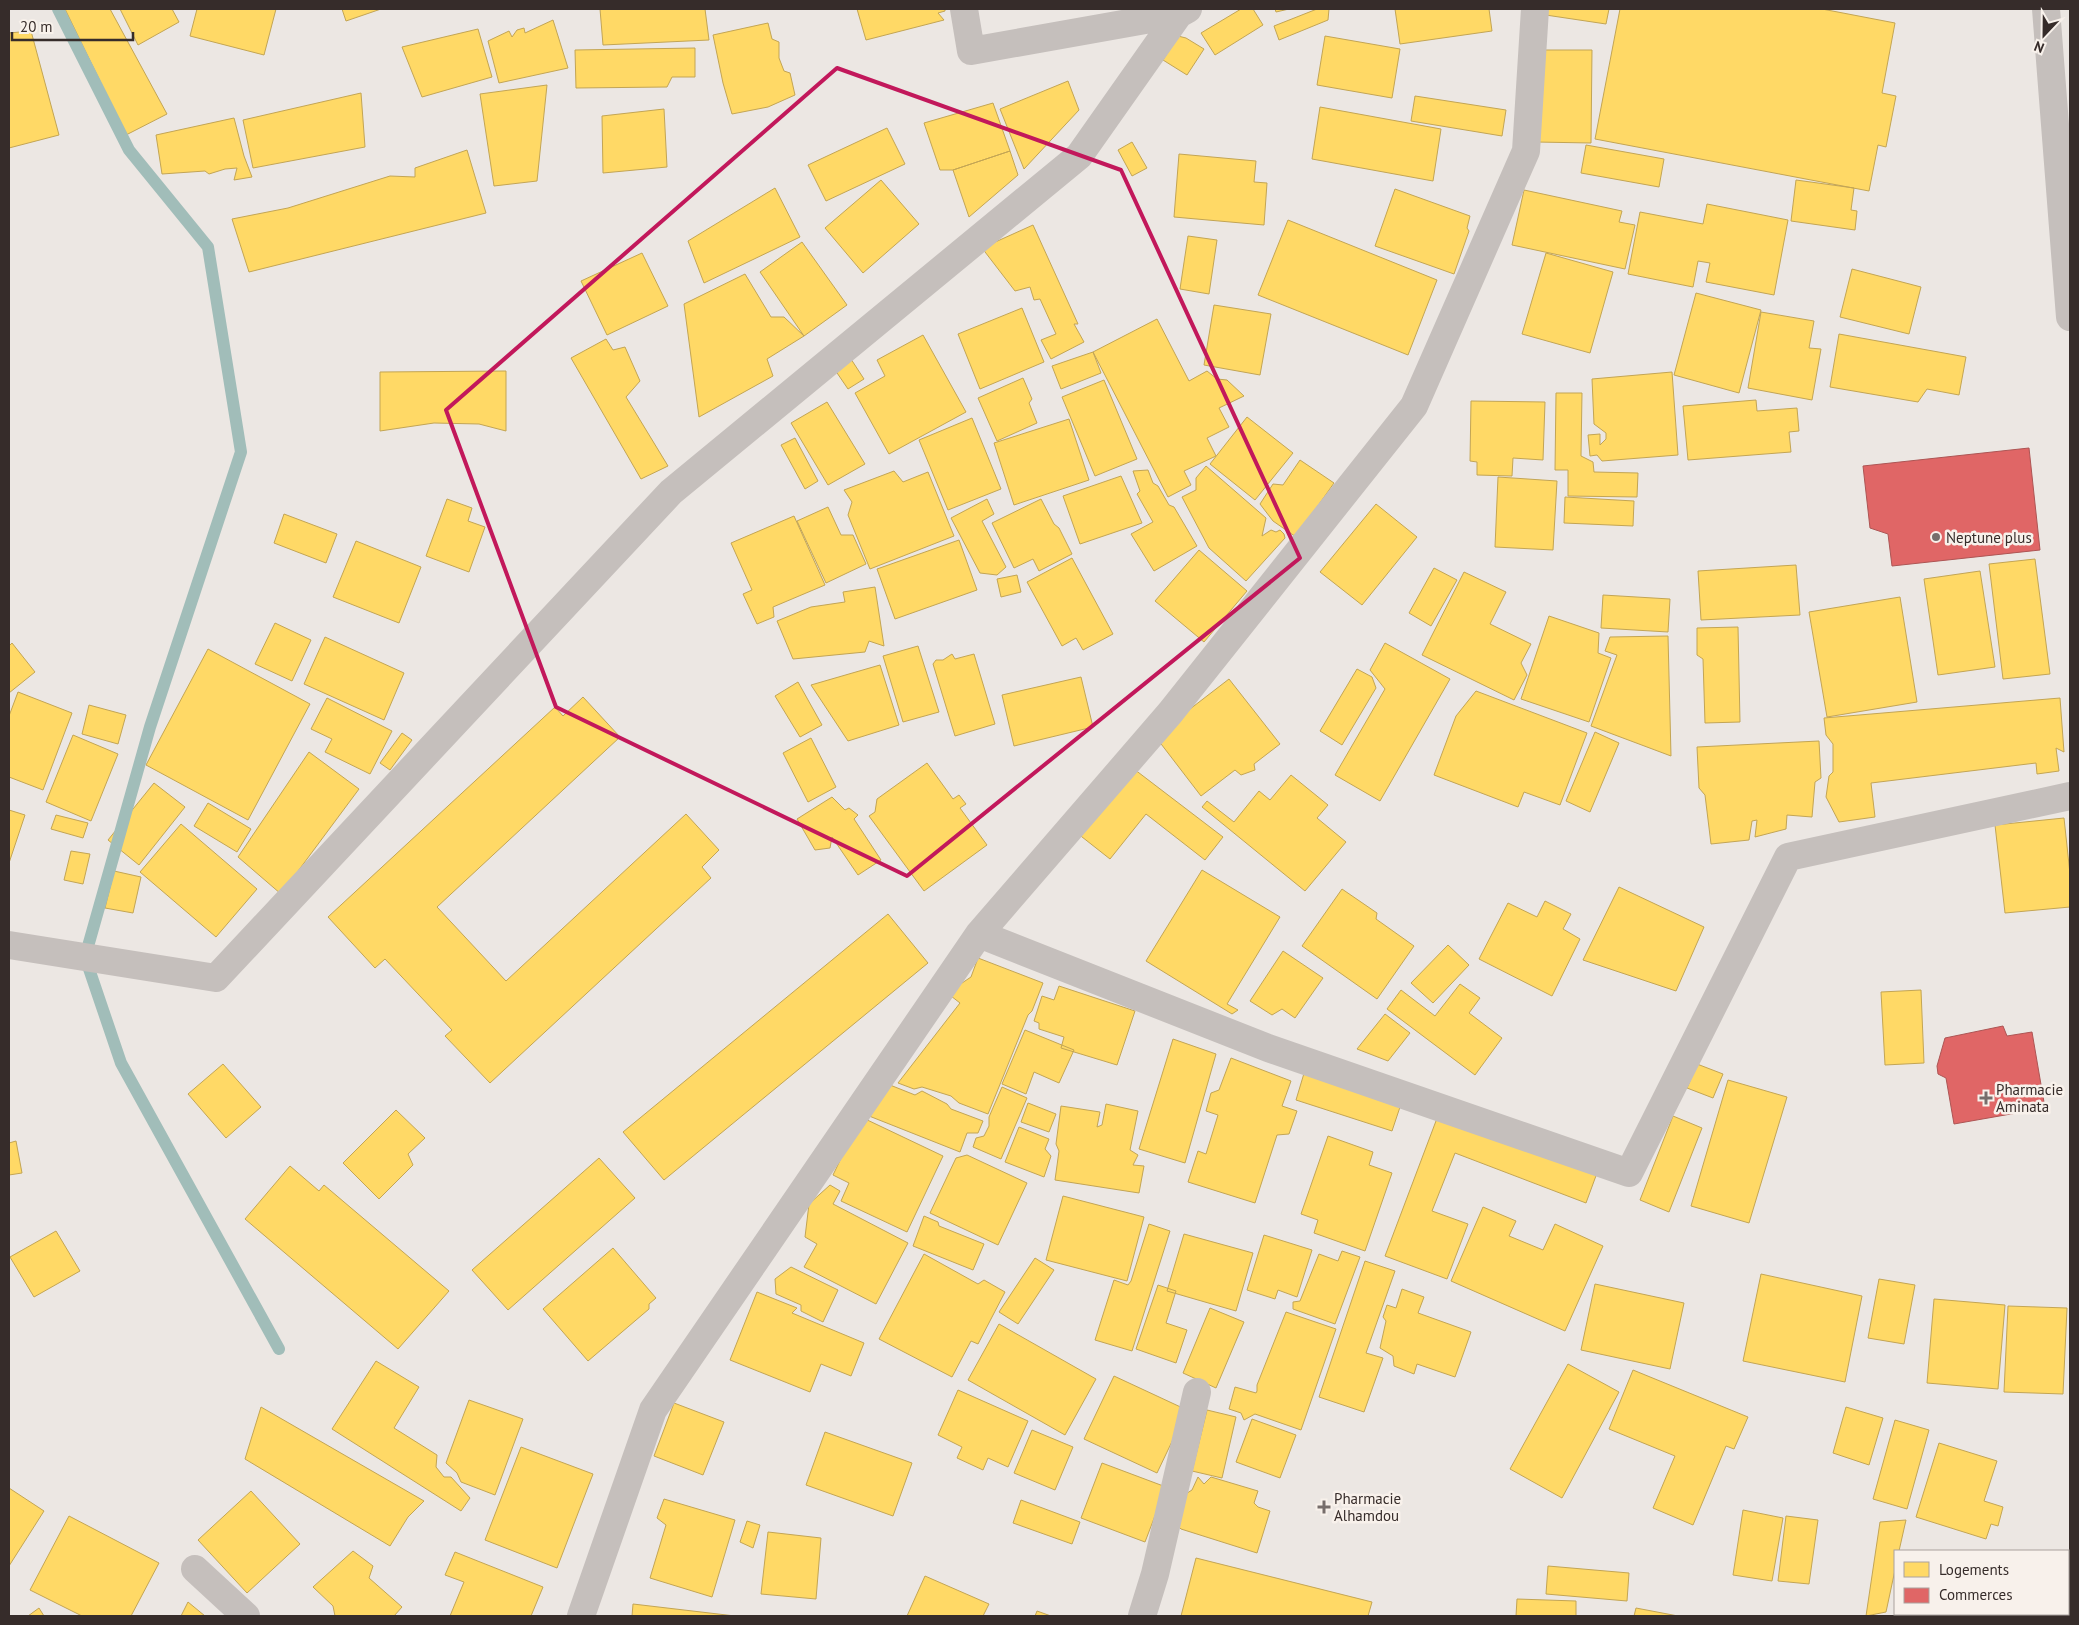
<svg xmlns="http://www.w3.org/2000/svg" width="2079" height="1625" font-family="'PT Sans',sans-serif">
  <rect width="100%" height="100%" fill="#ece7e3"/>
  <path fill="#ffd966" stroke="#c3a554" d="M65,9H110L167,114L126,135Z
    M120,9H172L179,22L138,45Z
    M197,9H276L264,55L190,36Z
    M342,9H381L346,21Z
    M600,9H705L709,40L603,45Z
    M857,9H945V11L938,13L944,20L866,40Z
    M1241,9H1253L1263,25L1215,55L1201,33Z
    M1275,9H1289L1276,12Z
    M1317,9H1329L1328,20L1279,40L1274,26Z
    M1395,9H1489L1492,31L1400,44Z
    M1540,9H1609L1606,24L1539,14Z
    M1620,9H1822L1895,23L1882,93L1896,96L1886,147L1878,145L1869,191L1595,139Z
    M553,20L568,68L499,83L488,41L509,31L512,37L517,30L524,28L525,33Z
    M768,23L772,39L779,42V58L784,71L790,73L795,95L768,107L732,114L723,83L713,35Z
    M478,29L492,77L422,97L402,47Z
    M31,31L59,135L9,148V33Z
    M1178,36L1186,38L1204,49L1187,75L1163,60Z
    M1325,36L1400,49L1392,98L1317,85Z
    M695,48V77H672L667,87L576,88L575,50Z
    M1538,50H1592L1591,143L1536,142Z
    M1068,81L1079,110L1024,169L1000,109Z
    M547,85L537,181L494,186L480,94Z
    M361,93L365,147L253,168L243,120Z
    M1415,96L1506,110L1502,136L1411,121Z
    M993,103L1010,151L953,170H940L924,123Z
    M1320,107L1441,129L1433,181L1312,159Z
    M664,109L667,167L603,173L602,116Z
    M234,118L244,156L252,177L234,180L237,168L225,169L209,174L205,171L162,174L156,135Z
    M887,128L905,164L826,201L808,165Z
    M1132,142L1147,168L1132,176L1118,150Z
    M1586,145L1664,159L1659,187L1581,173Z
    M467,150L486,213L249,272L232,219L288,208L390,176L415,177V168Z
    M1010,151L1018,175L969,217L953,170Z
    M1179,154L1256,161L1254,182L1267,183L1264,225L1174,217Z
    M881,180L919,224L863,273L825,228Z
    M1796,180L1854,188L1851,210L1857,211L1855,230L1791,221Z
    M775,188L800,237L704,283L688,241Z
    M1395,189L1470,216L1467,228L1469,231L1454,274L1375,246Z
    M1524,190L1622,211L1619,222L1635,225L1625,269L1512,245Z
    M1707,204L1788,220L1774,295L1706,282L1710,263L1698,261L1693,287L1628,274L1640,212L1703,224Z
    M1288,220L1437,280L1408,355L1258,295Z
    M1033,225L1078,324H1074L1084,342L1051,359L1041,340L1056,334L1040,299L1034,300L1030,287L1015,291L982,248Z
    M1188,236L1217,240L1209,294L1180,289Z
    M802,242L847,305L804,336L760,272Z
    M642,253L668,306L607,335L581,281Z
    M1546,253L1613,272L1590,353L1522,334Z
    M1852,269L1921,287L1909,334L1840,317Z
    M745,274L771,317H784L804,336L767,359L773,376L699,417L684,304Z
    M1696,293L1761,310L1739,393L1674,375Z
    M1214,305L1271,314L1260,375L1204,365Z
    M1022,308L1044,362L980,389L958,334Z
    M1761,312L1814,321L1809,348L1821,349L1812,400L1748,388Z
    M1157,319L1189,381L1207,371L1217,379L1227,380L1244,396L1219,408L1229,427L1207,438L1216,456L1184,471L1191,485L1168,497L1093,352Z
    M1839,334L1966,357L1959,395L1927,389L1918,402L1830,387Z
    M923,335L966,412L889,454L855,393L885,376L877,360Z
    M606,339L613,350L625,347L640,381L626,397L668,466L641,479L571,358Z
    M1093,352L1101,373L1061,389L1052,366Z
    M849,356L864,379L848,389L833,367Z
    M506,371V431L479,424L434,423L380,431V372Z
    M1672,372L1678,455L1602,461L1597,455L1590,456L1588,435L1600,434V445L1606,439V433L1594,424L1592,379Z
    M1023,378L1032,399L1029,403L1037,423L997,441L978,398Z
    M1104,380L1137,459L1095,476L1062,397Z
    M1556,393H1582L1581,456L1593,462L1594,472L1638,473L1637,497L1568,496V470H1555Z
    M1756,400L1757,411L1797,408L1799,431L1789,432L1791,452L1688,460L1683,406Z
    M1471,401L1545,402L1543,460L1513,458L1512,476L1477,475V462L1470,461Z
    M827,402L865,464L828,485L791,423Z
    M1247,417L1293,453L1255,500L1210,464Z
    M972,418L1001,489L948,510L919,440Z
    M1069,419L1089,480L1014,505L994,443Z
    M795,438L818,481L805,489L781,445Z
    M1300,460L1334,483L1296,537L1273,521L1260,504L1273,484L1283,485Z
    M1206,466L1266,518L1262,536L1271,530L1276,532L1280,530L1284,534L1285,538L1246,581L1209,548L1182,497L1196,490V478Z
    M1148,470L1153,483L1158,486L1169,505L1174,507L1197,546L1154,571L1131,534L1153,522L1137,494L1140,491L1133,471Z
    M894,471L903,482L928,472L954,536L870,569L848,515L852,502L844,490Z
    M1121,476L1142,523L1080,544L1063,496Z
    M1498,477L1557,481L1553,550L1495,547Z
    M1565,497L1634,501L1633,526L1564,523Z
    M447,499L472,508L468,521L485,527L469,572L426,556Z
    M987,499L994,514L982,521L1006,567L997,575L980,573L951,518Z
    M1041,499L1054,524L1059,528L1072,554L1039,571L1033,559L1014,568L992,523Z
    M1376,504L1417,537L1362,605L1320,572Z
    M828,507L841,535H853L866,564L826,583L797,521Z
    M284,514L337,534L326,563L274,543Z
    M794,516L825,585L773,607L774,617L757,624L743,594L752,590L731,543Z
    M959,540L977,590L895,619L877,569Z
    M356,541L421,567L399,623L333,597Z
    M1199,550L1247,591L1204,642L1155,601Z
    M1072,558L1113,634L1083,650L1076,638L1062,646L1027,582Z
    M2035,559L2050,674L2003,679L1989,564Z
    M1796,565L1800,615L1701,620L1698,571Z
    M1434,568L1457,580L1431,626L1409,613Z
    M1980,571L1995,667L1938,675L1924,579Z
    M1464,572L1506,592L1490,624L1531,644L1521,663L1527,675L1514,700L1422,655Z
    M1017,575L1021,592L1001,597L997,579Z
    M875,587L884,646L869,641L865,652L793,659L777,621L811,607L845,602L843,592Z
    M1603,595L1670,599L1668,632L1601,628Z
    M1900,597L1917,702L1827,717L1809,612Z
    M1549,616L1599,633L1598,653L1611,658L1589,722L1521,699Z
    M275,623L311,640L292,681L255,664Z
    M1738,627L1740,722L1705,723L1703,659L1697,655V628Z
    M1668,636L1671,756L1591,726L1617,655L1605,651L1610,637Z
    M325,637L404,673L384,720L304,684Z
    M12,643L35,672L9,693V646Z
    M1385,643L1450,679L1380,801L1335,775L1385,689L1370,670Z
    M918,646L939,712L903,722L883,656Z
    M208,649L310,704L248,820L146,765Z
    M952,654L955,659L974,654L995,724L955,736L933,664L936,660H943Z
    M880,665L899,725L848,741L811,685Z
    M1357,669L1372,677L1376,688L1342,745L1320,731Z
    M1081,677L1093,727L1014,746L1002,695Z
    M1229,679L1280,744L1254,764L1255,770L1241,775L1235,770L1201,796L1155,736Z
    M798,682L822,725L800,737L775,696Z
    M1476,691L1587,733L1560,805L1524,792L1518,807L1434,775L1456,716Z
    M18,692L72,713L43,790L9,777V716Z
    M583,697L620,737L437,907L506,981L686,814L719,850L702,867L711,878L490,1083L445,1036L452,1030L385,959L375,968L328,917L555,707L563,716Z
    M327,698L392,731L370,774L325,752L332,739L311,729Z
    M2060,698L2064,752L2056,748L2059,771L2037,774L2036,763L1871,783L1875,817L1839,822L1826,797L1829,776L1833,772V744L1826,735L1824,718Z
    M89,705L126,715L118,744L82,734Z
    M1595,732L1619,743L1590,812L1566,801Z
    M402,733L412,740L390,770L380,763Z
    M73,735L118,754L91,821L46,802Z
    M811,738L836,787L808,802L783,753Z
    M1819,741L1821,778L1815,782L1812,817L1787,815L1786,829L1755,837L1757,820L1752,821L1749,840L1711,844L1705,795L1699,788L1697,747Z
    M309,752L359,789L281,894L238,857Z
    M927,763L953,799L959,795L966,804L960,808L987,845L924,891L869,816L875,812L877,799Z
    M1130,766L1223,837L1205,860L1146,814L1110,859L1077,833Z
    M1291,775L1328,805L1317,818L1346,842L1305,891L1202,807L1207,801L1234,822L1259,791L1270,800Z
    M154,783L185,807L139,865L108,840Z
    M832,797L845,810L849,808L858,815L854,819L881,860L858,875L832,837L830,848L815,850L797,819Z
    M208,803L251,829L237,852L194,826Z
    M9,810L25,815L9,863Z
    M56,815L88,823L83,838L51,829Z
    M2064,818L2070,874V907L2005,913L1995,825Z
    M181,824L257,889L216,937L140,872Z
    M71,851L90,854L83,884L64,880Z
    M1202,870L1280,917L1227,1004L1238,1010L1232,1014L1146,961Z
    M114,871L141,877L133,913L105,908Z
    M1619,887L1704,927L1676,991L1583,960Z
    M1342,889L1377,913L1376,919L1414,946L1377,999L1302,946Z
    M1545,901L1571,914L1563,929L1580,939L1552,996L1479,959L1508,903L1537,917Z
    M888,914L928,963L664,1180L623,1132Z
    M1448,945L1469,965L1433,1003L1411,983Z
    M1283,951L1323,978L1295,1018L1282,1009L1272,1015L1250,1001Z
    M978,958L1043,983L1032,1011L1028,1015L988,1114L959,1103L951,1096L922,1087L914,1089L898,1083L960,1003L951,996L953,989L971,977Z
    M1460,984L1480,998L1469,1013L1502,1038L1475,1075L1387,1009L1401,990L1435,1016Z
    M1059,986L1135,1011L1117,1065L1061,1048L1064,1037L1039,1029V1023L1034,1021L1042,996L1054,1000Z
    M1921,990L1924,1063L1885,1065L1881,992Z
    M1385,1014L1410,1033L1388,1061L1357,1049Z
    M1025,1030L1074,1050L1059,1083L1034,1072L1026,1094L1002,1084Z
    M1173,1039L1216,1054L1185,1163L1139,1149Z
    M1231,1058L1291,1081L1282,1106L1297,1111L1289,1134L1277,1135L1255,1203L1188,1182L1198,1151L1206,1154L1218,1115L1206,1111L1211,1093L1219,1090Z
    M223,1064L261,1107L226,1138L188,1094Z
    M1697,1064L1723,1074L1713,1098L1687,1088Z
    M1305,1070L1402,1101L1392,1131L1296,1100Z
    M1728,1080L1787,1097L1749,1223L1691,1206Z
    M890,1085L915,1095L922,1091L947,1104L951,1109L983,1121L978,1133H967L960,1152L864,1114Z
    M1002,1087L1027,1098L1001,1159L973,1147L976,1138L984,1136L989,1126V1117Z
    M1028,1103L1056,1114L1049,1132L1021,1122Z
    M1106,1104L1138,1111L1130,1150L1138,1155L1133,1165L1144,1166L1139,1193L1055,1180L1059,1151L1056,1144L1061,1106L1100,1112L1097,1127L1102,1125Z
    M396,1110L425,1138L408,1154L413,1165L379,1199L343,1163Z
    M1439,1113L1597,1173L1586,1203L1455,1153L1432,1211L1468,1224L1447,1279L1385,1256Z
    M1673,1116L1702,1128L1669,1212L1640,1200Z
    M861,1117L943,1156L907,1232L841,1201L849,1183L833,1175Z
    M1019,1127L1049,1139L1045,1149L1051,1156L1044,1177L1005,1162Z
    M1328,1136L1373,1152L1369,1165L1392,1173L1365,1251L1314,1233L1318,1220L1301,1214Z
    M16,1141L22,1173L9,1175V1143Z
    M967,1155L1027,1183L998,1245L930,1213L956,1158Z
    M599,1158L635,1198L508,1310L472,1270Z
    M290,1166L319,1191L324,1185L449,1291L398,1349L245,1219Z
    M830,1185L840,1191L833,1204L908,1243L876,1304L804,1267L817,1244L805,1237L809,1204Z
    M1063,1196L1144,1217L1127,1281L1046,1260Z
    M1483,1207L1516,1221L1509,1236L1543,1250L1555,1224L1603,1246L1565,1331L1451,1281Z
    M924,1216L938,1222L939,1226L984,1244L973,1270L913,1246Z
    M1149,1224L1170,1231L1132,1351L1095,1340L1114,1280L1128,1285L1131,1281Z
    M56,1231L80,1271L34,1297L10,1257Z
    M1184,1234L1253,1253L1236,1311L1167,1291Z
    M1264,1235L1312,1250L1297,1297L1278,1290L1275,1299L1247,1290Z
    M613,1248L656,1298L649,1304V1309L588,1361L543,1309Z
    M1342,1251L1360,1257L1335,1324L1293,1309V1302L1300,1301L1319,1254L1338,1261Z
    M924,1254L978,1284L984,1280L1005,1292L978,1344L971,1341L952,1377L879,1339Z
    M1035,1258L1054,1270L1018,1324L999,1312Z
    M1365,1261L1395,1271L1366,1353L1383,1358L1364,1412L1319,1397Z
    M791,1267L838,1290L823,1322L801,1311V1305L776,1294L775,1279Z
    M1761,1274L1862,1296L1845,1382L1743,1361Z
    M1879,1279L1915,1285L1904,1344L1868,1338Z
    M1595,1284L1684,1303L1670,1369L1581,1350Z
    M1158,1285L1176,1291L1166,1323L1187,1330L1176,1363L1136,1349Z
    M1402,1289L1424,1297L1418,1313L1471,1332L1455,1377L1417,1364L1414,1374L1394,1366L1393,1356L1380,1348L1386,1321L1383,1317L1387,1305L1396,1308Z
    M757,1292L797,1308L792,1313L864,1343L851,1376L821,1364L810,1392L730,1360Z
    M1934,1299L2005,1305L1998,1389L1927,1383Z
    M2008,1306L2067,1308L2063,1394L2004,1392Z
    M1210,1308L1244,1322L1216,1388L1183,1373Z
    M1286,1312L1336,1329L1301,1430L1255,1414L1244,1420L1241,1413L1229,1409L1235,1387L1256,1393L1257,1391V1385Z
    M999,1324L1096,1379L1065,1435L968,1380Z
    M376,1361L419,1387L394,1428L437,1455L436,1467L444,1477H451L470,1498L461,1511L332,1429Z
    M1568,1364L1619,1392L1562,1498L1510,1469Z
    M1633,1370L1748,1417L1734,1449L1726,1446L1693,1525L1653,1508L1675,1456L1609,1429Z
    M1114,1376L1187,1410L1157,1473L1084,1439Z
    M958,1390L1028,1421L1008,1467L988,1458L983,1470L957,1458L962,1447L938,1435Z
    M469,1400L523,1419L495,1495L461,1482L457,1473L446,1463Z
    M674,1403L724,1422L703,1475L654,1456Z
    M261,1407L424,1501L408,1517L390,1546L245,1459Z
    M1846,1407L1883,1418L1869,1465L1833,1453Z
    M1207,1410L1236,1417L1222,1478L1192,1471Z
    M1252,1419L1296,1435L1280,1478L1236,1462Z
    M1895,1420L1929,1430L1907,1509L1873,1499Z
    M1032,1430L1073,1447L1055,1490L1014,1473Z
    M825,1432L912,1463L893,1516L806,1485Z
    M1939,1443L1997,1461L1984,1501L2003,1507L1998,1526L1991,1524L1986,1539L1916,1517Z
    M521,1447L593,1474L557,1568L485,1540Z
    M1102,1463L1166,1487L1145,1542L1081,1518Z
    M1198,1477L1204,1484L1211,1477L1258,1491L1254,1503L1258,1507L1270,1511L1257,1553L1181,1529L1177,1525L1184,1495L1192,1490Z
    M9,1488L44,1511L9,1566Z
    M251,1491L300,1544L247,1593L198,1540Z
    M664,1499L735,1520L712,1597L650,1578L666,1525L657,1518Z
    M1021,1500L1080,1522L1072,1544L1013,1523Z
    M1743,1510L1783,1518L1772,1581L1733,1575Z
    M69,1516L159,1563L131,1616H82L30,1590Z
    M1786,1516L1818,1520L1809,1584L1778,1581Z
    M1906,1520L1899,1551H1895V1570L1886,1612L1866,1616L1880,1522Z
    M747,1521L760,1525L753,1548L740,1542Z
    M768,1532L821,1538L816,1599L761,1594Z
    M353,1551L373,1566L369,1578L402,1607L394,1616H335L333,1606L313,1587Z
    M455,1552L543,1587L531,1616H450L464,1582L445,1575Z
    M1196,1558L1372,1602L1368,1616H1181Z
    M1548,1566L1629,1573L1627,1601L1546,1594Z
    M925,1576L989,1604L983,1616H907Z
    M1517,1599L1576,1601V1616H1516Z
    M188,1602L205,1616H181Z
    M633,1604L735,1616H632Z
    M39,1608L44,1616H28Z
    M1636,1608L1678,1616H1634Z
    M1037,1611L1051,1616H1035Z"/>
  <path fill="#e06666" stroke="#ad5554" d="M2029,448L2040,550L1892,566L1888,534L1870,528L1863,466Z
    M2003,1026L2007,1036L2032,1032L2045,1108L1954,1124L1946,1078L1938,1074L1937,1066L1945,1038Z"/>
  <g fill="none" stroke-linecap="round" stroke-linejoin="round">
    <path stroke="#a1bdb9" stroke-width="12" d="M58,9L129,150L208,247L241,452L150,727L85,957L121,1063L279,1349"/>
    <path stroke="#c5bfbc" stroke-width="28" d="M964,9L971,51L1179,14
      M979,934L1268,1048L1629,1173L1788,857L2070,796
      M9,945L216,978L671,492L1079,156L1179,14L1188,9
      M195,1569L246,1616
      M2068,1591L2070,1590
      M581,1616L653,1410L979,934L1170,713L1414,406L1526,151L1535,9
      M1142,1616L1155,1574L1197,1392
      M2006,1616L2012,1614"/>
    <path stroke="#c5bfbc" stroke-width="28" d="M2046,9L2070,317"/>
  </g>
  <path fill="none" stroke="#c2185b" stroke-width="4" stroke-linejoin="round" d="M837,68L1121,170L1300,558L907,876L556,707L446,410Z"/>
  <g fill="#766d6b" stroke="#f8f1eb" stroke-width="2">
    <circle cx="1936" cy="537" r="5"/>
    <path d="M1983.5 1090.5h5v5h5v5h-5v5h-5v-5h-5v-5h5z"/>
    <path d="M1321.5 1499.5h5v5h5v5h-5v5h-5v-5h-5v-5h5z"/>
  </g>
  <g text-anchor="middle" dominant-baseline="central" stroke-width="5" stroke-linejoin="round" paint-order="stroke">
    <g font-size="15" fill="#362c2a" stroke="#f8f1eb" text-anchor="start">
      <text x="1946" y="537">Neptune plus</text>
      <text x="1996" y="1089">Pharmacie<tspan x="1996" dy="17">Aminata</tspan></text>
      <text x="1334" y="1498">Pharmacie<tspan x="1334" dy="17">Alhamdou</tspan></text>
    </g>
  </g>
  <rect width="2079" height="1625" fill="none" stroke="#362c2a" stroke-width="20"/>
  <rect x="1894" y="1550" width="175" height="65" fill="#f8f1eb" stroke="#aaa29e"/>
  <rect x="1904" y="1562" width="25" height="15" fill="#ffd966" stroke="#aaa29e"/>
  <text x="1939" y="1575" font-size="15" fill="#362c2a">Logements</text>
  <rect x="1904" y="1588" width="25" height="15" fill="#e06666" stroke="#aaa29e"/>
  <text x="1939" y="1600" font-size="15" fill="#362c2a">Commerces</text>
  <g transform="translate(2044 35) rotate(202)" stroke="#f8f1eb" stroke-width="4" paint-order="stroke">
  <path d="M0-4L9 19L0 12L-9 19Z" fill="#362c2a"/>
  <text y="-8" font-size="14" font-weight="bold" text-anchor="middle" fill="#362c2a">N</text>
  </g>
  <path d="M12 32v8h121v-8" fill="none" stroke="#362c2a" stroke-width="2.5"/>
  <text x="20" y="32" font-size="15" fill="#362c2a" stroke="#f8f1eb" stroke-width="4" paint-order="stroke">20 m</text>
</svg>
